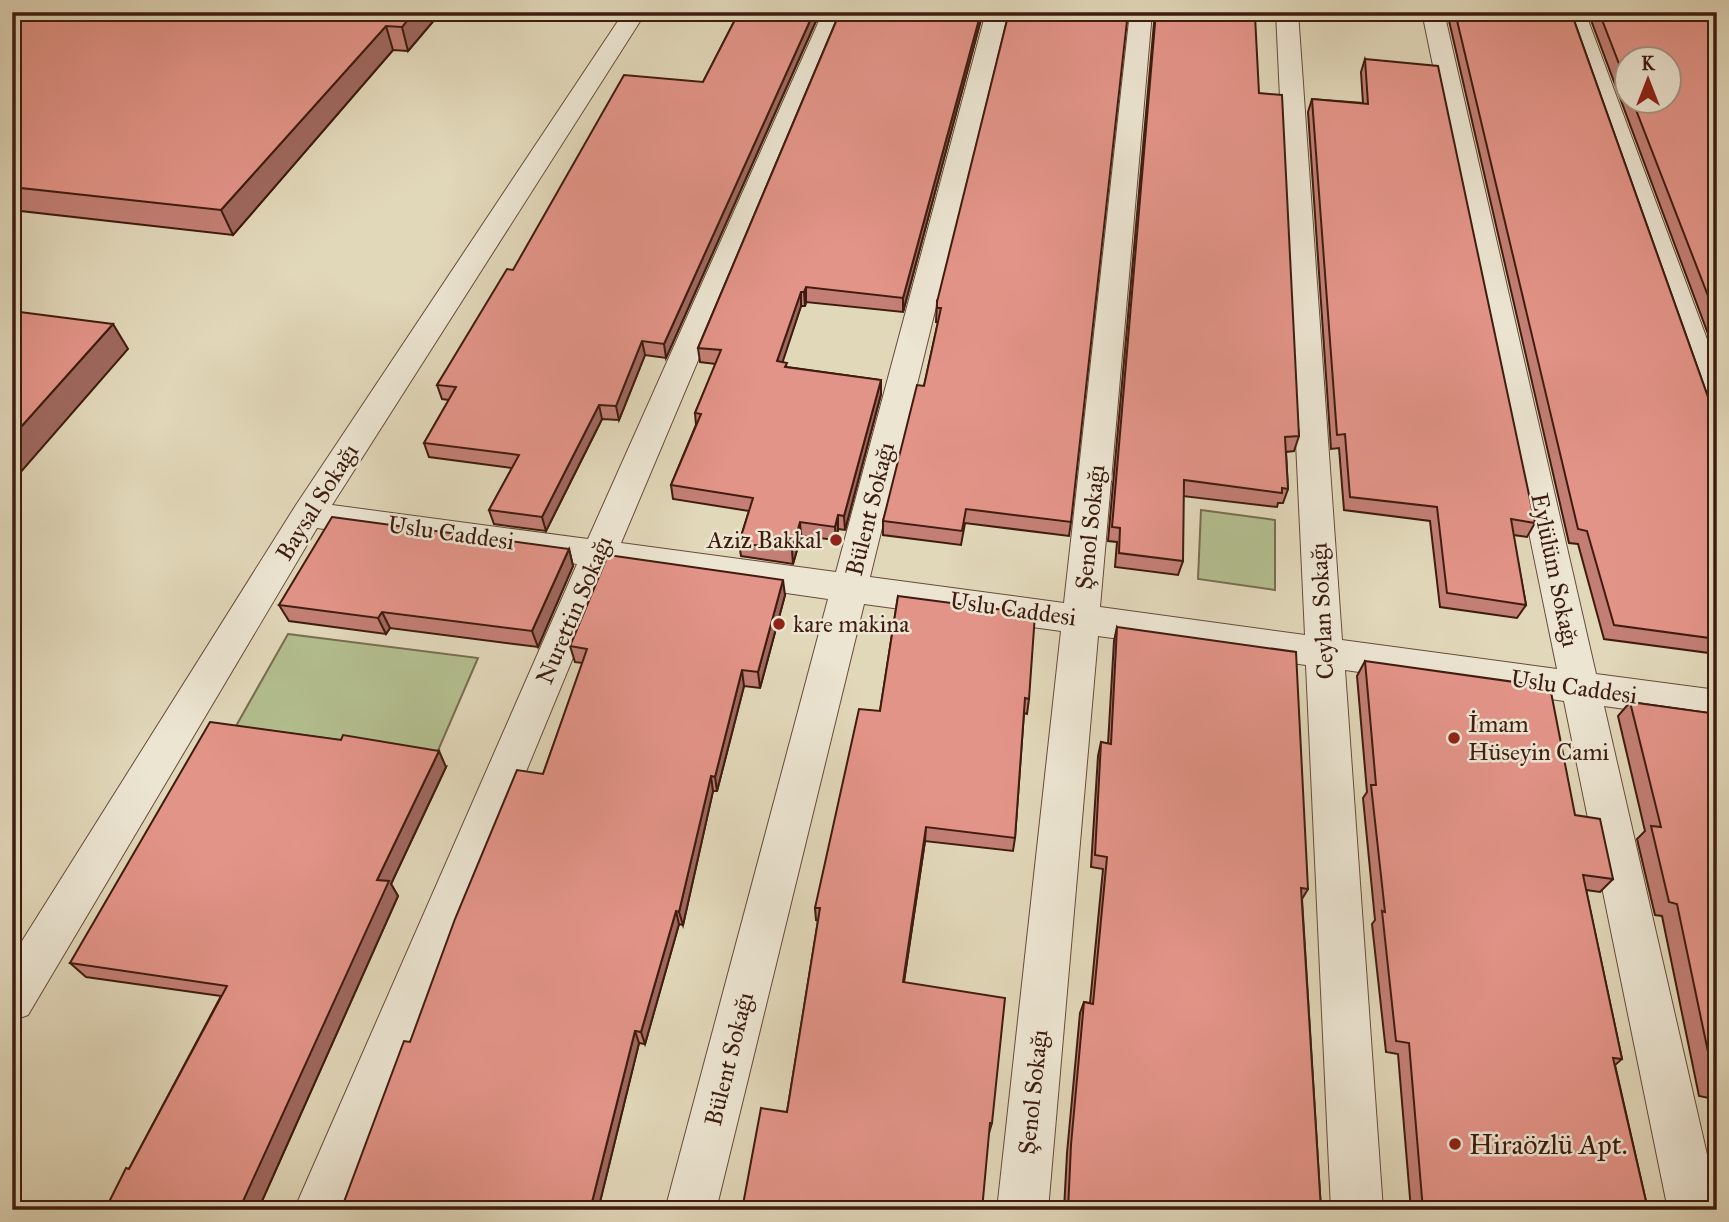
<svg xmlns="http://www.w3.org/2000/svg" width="1729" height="1222" font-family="'IM FELL Great Primer',serif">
  <rect width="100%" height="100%" fill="#e1d7b9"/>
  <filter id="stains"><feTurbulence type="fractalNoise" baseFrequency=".00286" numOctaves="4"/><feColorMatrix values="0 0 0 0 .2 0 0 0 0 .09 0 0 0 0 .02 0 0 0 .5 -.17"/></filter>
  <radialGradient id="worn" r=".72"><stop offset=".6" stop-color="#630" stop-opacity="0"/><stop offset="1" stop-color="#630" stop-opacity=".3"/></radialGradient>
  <path fill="#b3be8f" stroke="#796d4f" stroke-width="2" d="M1201,510L1275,520V590L1198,579Z
    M288,634L478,658L437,753L236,726Z"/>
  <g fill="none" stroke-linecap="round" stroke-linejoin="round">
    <g stroke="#684b3a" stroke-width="2">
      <path id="minor" d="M624,12H646L332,505L588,539L823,12H845L621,543L836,572L986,12H1008L870,577L1064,603L1130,12H1152L1100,607L1305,635L1276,12H1298L1342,640L1557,669L1422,12H1444L1596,674L1717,690V722L1604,706L1717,1198V1210H1668L1564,701L1345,670L1383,1210H1331L1306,665L1098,636L1048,1210H997L1061,631L864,604L716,1210H665L828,599L610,568L345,1210H294L577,564L317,528L28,1015L12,1021V957L296,505Z
        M1563,12H1585L1717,366V421L1706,418L1701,410Z"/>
    </g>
    <use href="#minor" fill="#ece5d2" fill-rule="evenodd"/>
  </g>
  <path fill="#c37f75" stroke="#3f1c0f" stroke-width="2" fill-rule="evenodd" d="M12,12H441L408,51L393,50L233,235L12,210Z
    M679,12H737L735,17Z
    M739,12H820L666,358L645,355L619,420L602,419L546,531L494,524L489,510L512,468L429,457L424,443L449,400L442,399L437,385L513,270L703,82Z
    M840,12H983L903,312L806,302L805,306H801L782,362L787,367L881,380V394L845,530L838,529L836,540L801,536L793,564L741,556L739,543L749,511L673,499L671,485L696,425L695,413L716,364L700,362L698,348Z
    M1155,12H1219L1259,93L1299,436L1294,451L1286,452L1288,489L1283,503H1278L1277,507L1183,496V561L1178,575L1115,567L1117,542L1108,541Z
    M1447,12H1571L1708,397L1715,406L1717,407V654L1604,639L1578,544L1569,543Z
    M1588,12H1717V358ZM1628,60L1670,102H1628Z
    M1365,59L1535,523L1527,537L1513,535L1526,605L1517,618L1440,607L1430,521L1344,510L1339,448L1331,449L1308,112L1312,99L1363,103L1361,72Z
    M937,302L1071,522L1069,536L965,523L961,545L883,535V521L924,386L938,322H936Z
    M569,549L573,566L538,647L390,628L386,634L289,621L279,605Z
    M785,595L760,688L744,686L717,791H713L683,925L679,924L645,1044L639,1043L598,1210H341L410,1042L543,774L583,663L575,662L570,646Z
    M898,596L1029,699L1027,714L1024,713L1015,838L1013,851L925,841L904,982L992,1123L989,1133L787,1112L818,921L816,920L815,908L880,711Z
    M1117,627L1308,889L1302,899L1321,1210H1064L1067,1153L1080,1013L1084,1002L1090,1003L1103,869L1091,867L1098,756L1101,742L1108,744L1114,641Z
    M1365,661L1575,815L1613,879L1600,892L1586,890L1622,1059L1615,1065L1648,1210H1411L1398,1054L1386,1052L1372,924L1375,920L1363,798L1367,792L1357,676Z
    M1630,702L1717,714V1112L1714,1099L1699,1096L1662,916L1655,915L1637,839L1645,831L1618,716Z
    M446,767L391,884L398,896L258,1210H105L129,1169L221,996L86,977L70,963Z"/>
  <path fill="#9f685f" stroke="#3f1c0f" stroke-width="2" d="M414,12H441L408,51L402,27Z
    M814,12H820L666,358L664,344Z
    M981,12H983L903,312V298Z
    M386,26L393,50L233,235L221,210Z
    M806,287V302L805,306L804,292Z
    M801,292V306L778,376L777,361Z
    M113,324L128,349L12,482V437Z
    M642,341L645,355L619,420L616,406Z
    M881,380V394L845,530L844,516Z
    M599,405L602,419L546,531L542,517Z
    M838,515V529L836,540L835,527Z
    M800,522L801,536L793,564L792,550Z
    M569,549L573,566L538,647L532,631Z
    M783,580L785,595L760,688L758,672Z
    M382,612L390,628L386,634L378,618Z
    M742,670L744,686L717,791L715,777Z
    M439,751L446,767L391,884L398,896L258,1210H239L377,880Z
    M711,776L713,791L683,925L679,912Z
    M926,827L925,841L902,994L903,982Z
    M676,911L679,924L645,1044L641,1032Z
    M635,1031L639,1043L598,1210H590Z"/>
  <path fill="#e39488" stroke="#3f1c0f" stroke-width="2" d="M12,12H414L402,27L386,26L221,210L12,187Z
    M739,12H814L664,344L642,341L616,406L599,405L542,517L489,510L519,455L424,443L456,387L437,385L507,269L513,270L624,75L703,82Z
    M840,12H981L903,298L806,287L804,292H801L777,361L787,363L785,367L881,380L844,516L838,515L835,527L800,522L792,550L739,543L753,498L671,485L701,414L695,413L721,350L698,348Z
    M1009,12H1128L1071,522L966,509L962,531L883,521L917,385L924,386L941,308H937V302Z
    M1156,12H1219L1255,16L1259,93L1282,95L1299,436L1285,437L1288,489L1282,488V493L1184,480L1183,561L1119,553L1120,528L1112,527Z
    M1455,12H1571L1708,397L1715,406L1717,407V639L1614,625L1587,531L1578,529Z
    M1599,12H1717V319L1633,102H1670V60H1628V87Z
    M1365,59L1438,66L1535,523L1511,519L1526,605L1447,593L1437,507L1350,497L1345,434L1337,435L1312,99L1368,104Z
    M12,311L113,324L12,437Z
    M332,517L569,549L532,631L382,612L378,618L279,605Z
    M608,555L783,580L758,672L742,670L715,777L711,776L679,912L676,911L641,1032L635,1031L590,1210H341L404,1041L410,1042L455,919L517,770L543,774L587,649L570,646Z
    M898,596L1035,614L1029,699L1025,698L1015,838L926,827L903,982L1005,998L992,1123H990L982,1210H742L761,1108L787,1112L820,908H815L859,709L880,711Z
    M1117,627L1296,652L1308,889L1301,888L1321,1210H1068L1071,1145L1084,1002L1093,1004L1107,857L1095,855L1101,742L1111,744Z
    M1365,661L1550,687L1575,815L1600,819L1613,879L1583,875L1622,1059L1613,1058L1648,1210H1423L1409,1043L1396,1041L1382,911L1385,912L1371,785H1376Z
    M1630,702L1717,714V1085H1715L1677,904L1669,902L1651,826L1661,827Z
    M210,722L341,740L343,735L439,751L377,880L389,881L239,1210H105L126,1168L129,1169L227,986L70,963Z"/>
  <g fill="#8f2418" stroke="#ece5d2" stroke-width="2.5">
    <circle cx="836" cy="540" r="7"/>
    <circle cx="779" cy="624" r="7"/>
    <circle cx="1454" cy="738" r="7"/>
    <circle cx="1455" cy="1144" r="7"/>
  </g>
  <g text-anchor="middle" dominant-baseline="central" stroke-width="5" stroke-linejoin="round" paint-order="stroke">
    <g font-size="24" fill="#3f1c0f" stroke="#ece5d2">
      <text transform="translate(317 502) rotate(-58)">Baysal Sokağı</text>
      <text transform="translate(870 509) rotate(-76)">Bülent Sokağı</text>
      <text transform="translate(1090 527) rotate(-84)">Şenol Sokağı</text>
      <text transform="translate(451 533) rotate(8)">Uslu Caddesi</text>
      <text transform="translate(1555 570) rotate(78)">Eylülüm Sokağı</text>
      <text transform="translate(1013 609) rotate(8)">Uslu Caddesi</text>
      <text transform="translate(574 610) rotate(-67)">Nurettin Sokağı</text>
      <text transform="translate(1322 611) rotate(-93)">Ceylan Sokağı</text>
      <text transform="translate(1574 687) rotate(8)">Uslu Caddesi</text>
      <text transform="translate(729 1059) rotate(-76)">Bülent Sokağı</text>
      <text transform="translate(1033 1092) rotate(-84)">Şenol Sokağı</text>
    </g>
    <g font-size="24" fill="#3f1c0f" stroke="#ece5d2" text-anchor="start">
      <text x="822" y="540" text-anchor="end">Aziz Bakkal</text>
      <text x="793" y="624">kare makina</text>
      <text x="1468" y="724">İmam<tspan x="1468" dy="28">Hüseyin Cami</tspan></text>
    </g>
    <g font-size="28" fill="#3f1c0f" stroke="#ece5d2" text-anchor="start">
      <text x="1469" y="1144">Hiraözlü Apt.</text>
    </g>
  </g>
  <rect width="1729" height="1222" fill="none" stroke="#e1d7b9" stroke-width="42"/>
  <rect x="14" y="14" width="1701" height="1194" fill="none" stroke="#3f1c0f" stroke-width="3.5"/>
  <rect x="21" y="21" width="1687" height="1180" fill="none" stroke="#3f1c0f" stroke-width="2"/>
  <g transform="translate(1648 80)"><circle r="33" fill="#ece5d2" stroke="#a79584" stroke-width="2"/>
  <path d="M0-5L12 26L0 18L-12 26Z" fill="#8f2418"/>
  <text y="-10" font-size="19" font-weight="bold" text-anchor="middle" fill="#3f1c0f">K</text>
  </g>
  <rect width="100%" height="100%" filter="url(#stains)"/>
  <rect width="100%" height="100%" fill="url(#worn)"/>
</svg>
